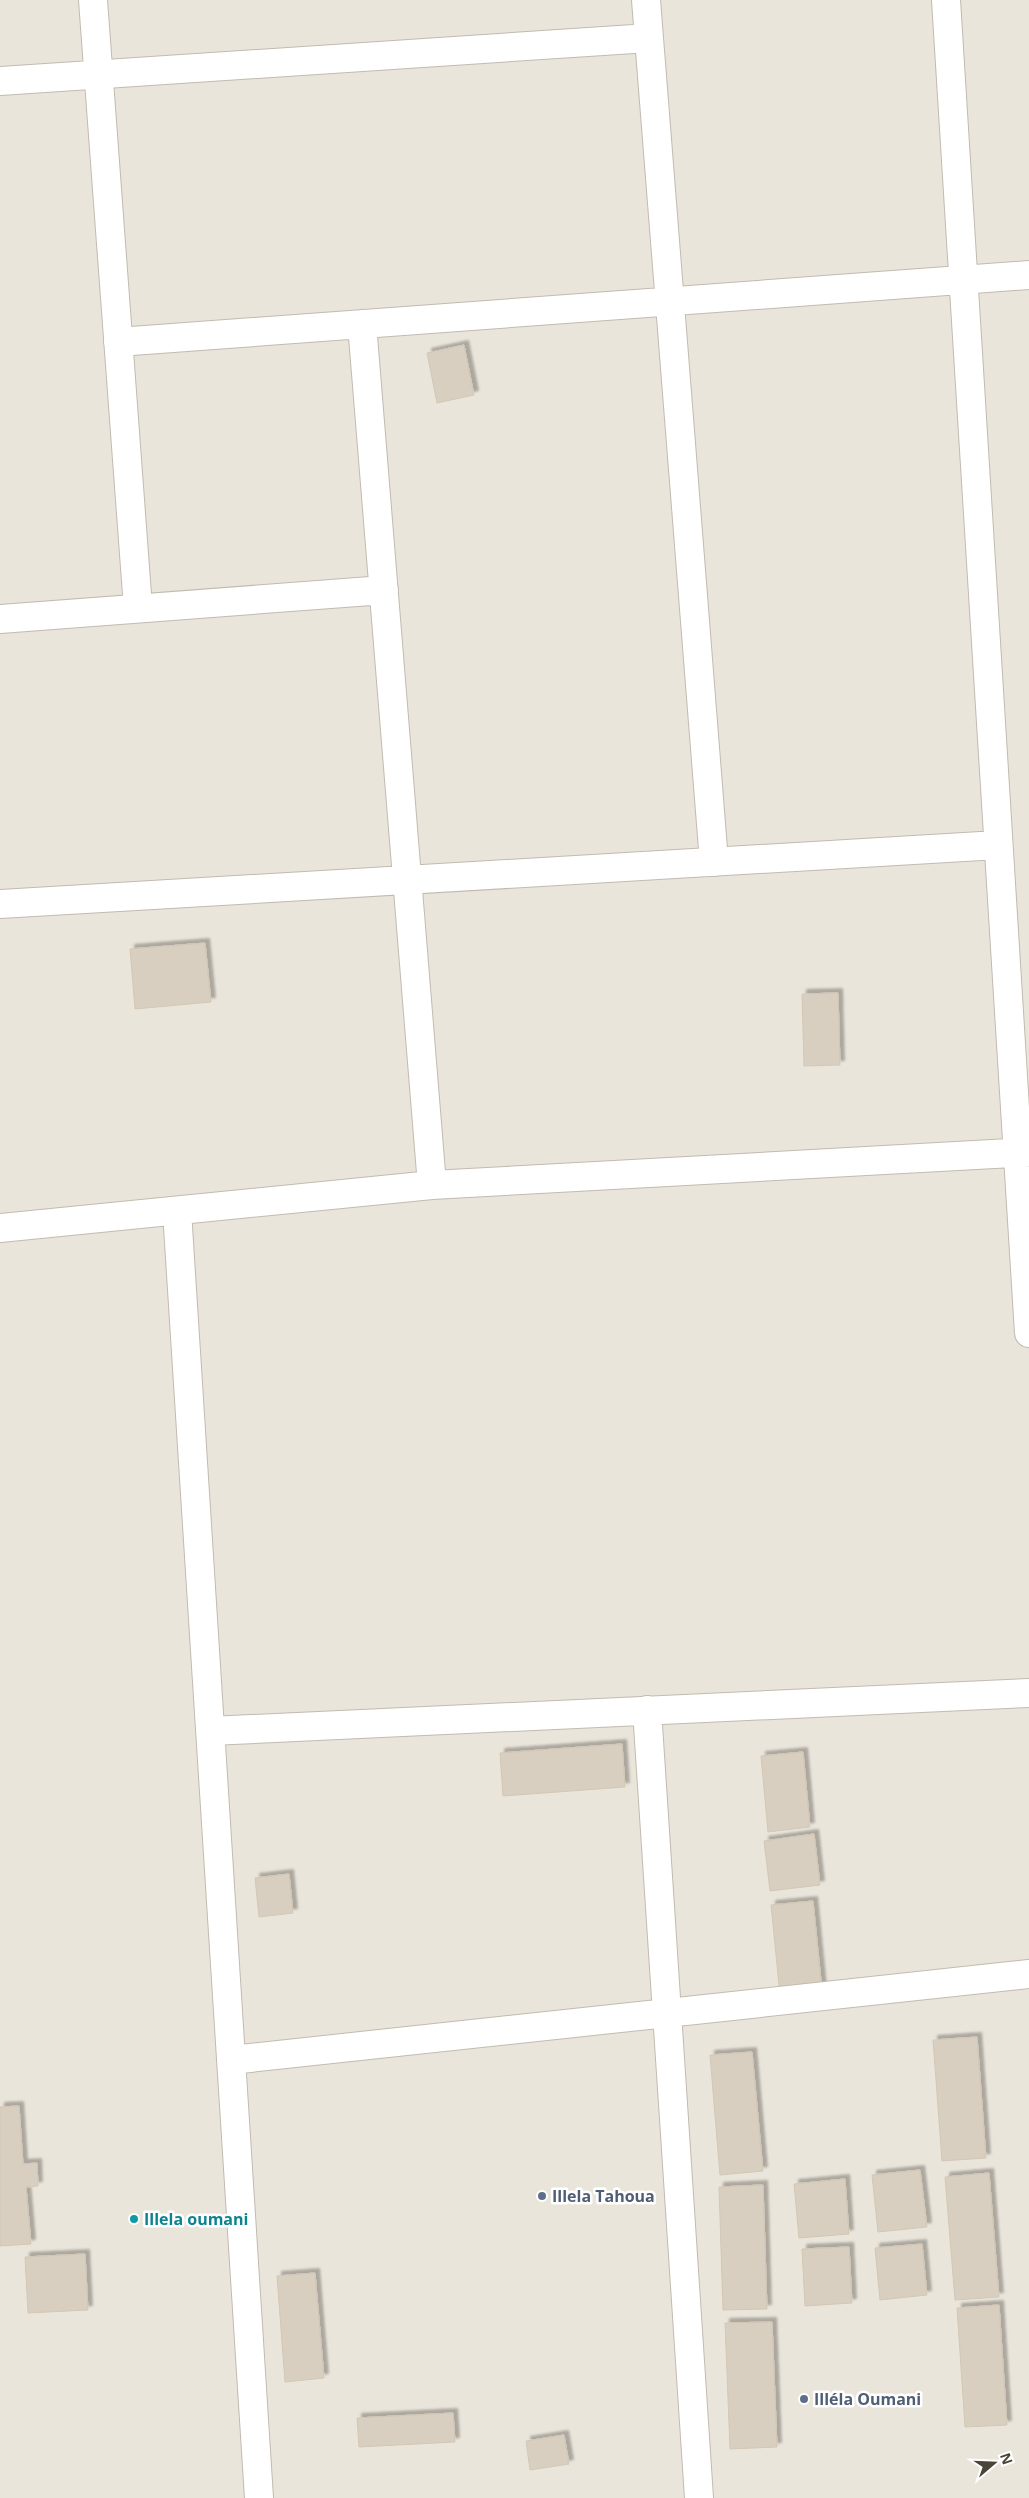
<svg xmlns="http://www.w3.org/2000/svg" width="1029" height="2498" font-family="'Open Sans',sans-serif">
  <defs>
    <filter id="shadow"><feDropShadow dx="4.5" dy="-4.5" stdDeviation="1" flood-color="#0004"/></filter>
  </defs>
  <rect width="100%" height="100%" fill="#f6f3ec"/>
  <path fill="#eae5da" d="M0,0H1029V2498H0Z"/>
  <path fill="#d8cfc1" stroke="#d3c7b4" filter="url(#shadow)" d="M464,345L474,395L437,403L427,353Z
    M205,943L211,1002L135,1009L130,949Z
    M838,993L840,1065L804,1066L802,994Z
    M622,1744L625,1787L503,1796L500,1753Z
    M803,1752L810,1827L768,1832L761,1756Z
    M814,1834L820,1885L770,1891L764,1841Z
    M289,1874L293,1913L259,1917L255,1878Z
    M813,1901L822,1991L780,1995L771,1905Z
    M977,2037L986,2158L942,2161L933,2040Z
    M752,2052L763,2171L720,2175L710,2055Z
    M19,2106L23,2164L37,2163L38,2186L26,2187L31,2244L0,2246V2107Z
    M920,2170L927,2227L878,2232L872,2175Z
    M989,2173L999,2297L955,2300L945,2177Z
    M845,2179L849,2234L799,2238L794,2184Z
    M763,2185L767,2309L723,2310L719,2187Z
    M922,2244L927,2295L880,2300L875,2248Z
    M849,2247L852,2303L805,2306L802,2249Z
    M85,2254L88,2310L28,2313L25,2257Z
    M315,2273L324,2378L285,2382L277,2276Z
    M999,2305L1007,2425L965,2427L957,2308Z
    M772,2322L777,2447L730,2449L725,2323Z
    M453,2413L455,2442L359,2447L357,2418Z
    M564,2435L569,2464L530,2470L526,2441Z"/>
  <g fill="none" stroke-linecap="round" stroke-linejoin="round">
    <g stroke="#c2bbae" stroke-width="30">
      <path id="street" d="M93,0L138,608
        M646,0L714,862
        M946,0L1029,1333
        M0,81L649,38
        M362,324L432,1185
        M118,342L1029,275
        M0,619L384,590
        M0,904L998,845
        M177,1211L259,2498
        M0,1228L432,1185L1029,1152
        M647,1710L699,2498
        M210,1731L1029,1693
        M231,2060L1029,1974"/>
    </g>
    <use href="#street" stroke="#fff" stroke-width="28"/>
  </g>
  <g fill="#5c6f8a" stroke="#fff" stroke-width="2">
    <circle cx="542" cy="2196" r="5"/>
    <circle cx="804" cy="2399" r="5"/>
  </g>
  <circle fill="#0f9aa8" stroke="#fff" stroke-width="2" cx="134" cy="2219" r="5"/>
  <g text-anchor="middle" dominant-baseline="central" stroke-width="5" stroke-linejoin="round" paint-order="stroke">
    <g font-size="16" font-weight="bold" fill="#4e5e75" stroke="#fff" text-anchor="start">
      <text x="552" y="2196">Illela Tahoua</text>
      <text x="814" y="2399">Illéla Oumani</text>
    </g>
    <g font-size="16" font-weight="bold" fill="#0d838f" stroke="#fff" text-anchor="start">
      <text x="144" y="2219">Illela oumani</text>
    </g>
  </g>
  <g transform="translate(994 2463) rotate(71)" stroke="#ffffff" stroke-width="4" paint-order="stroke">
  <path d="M0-4L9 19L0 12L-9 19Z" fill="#4b4439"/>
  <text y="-8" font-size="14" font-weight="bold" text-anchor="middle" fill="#4b4439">N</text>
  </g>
</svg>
